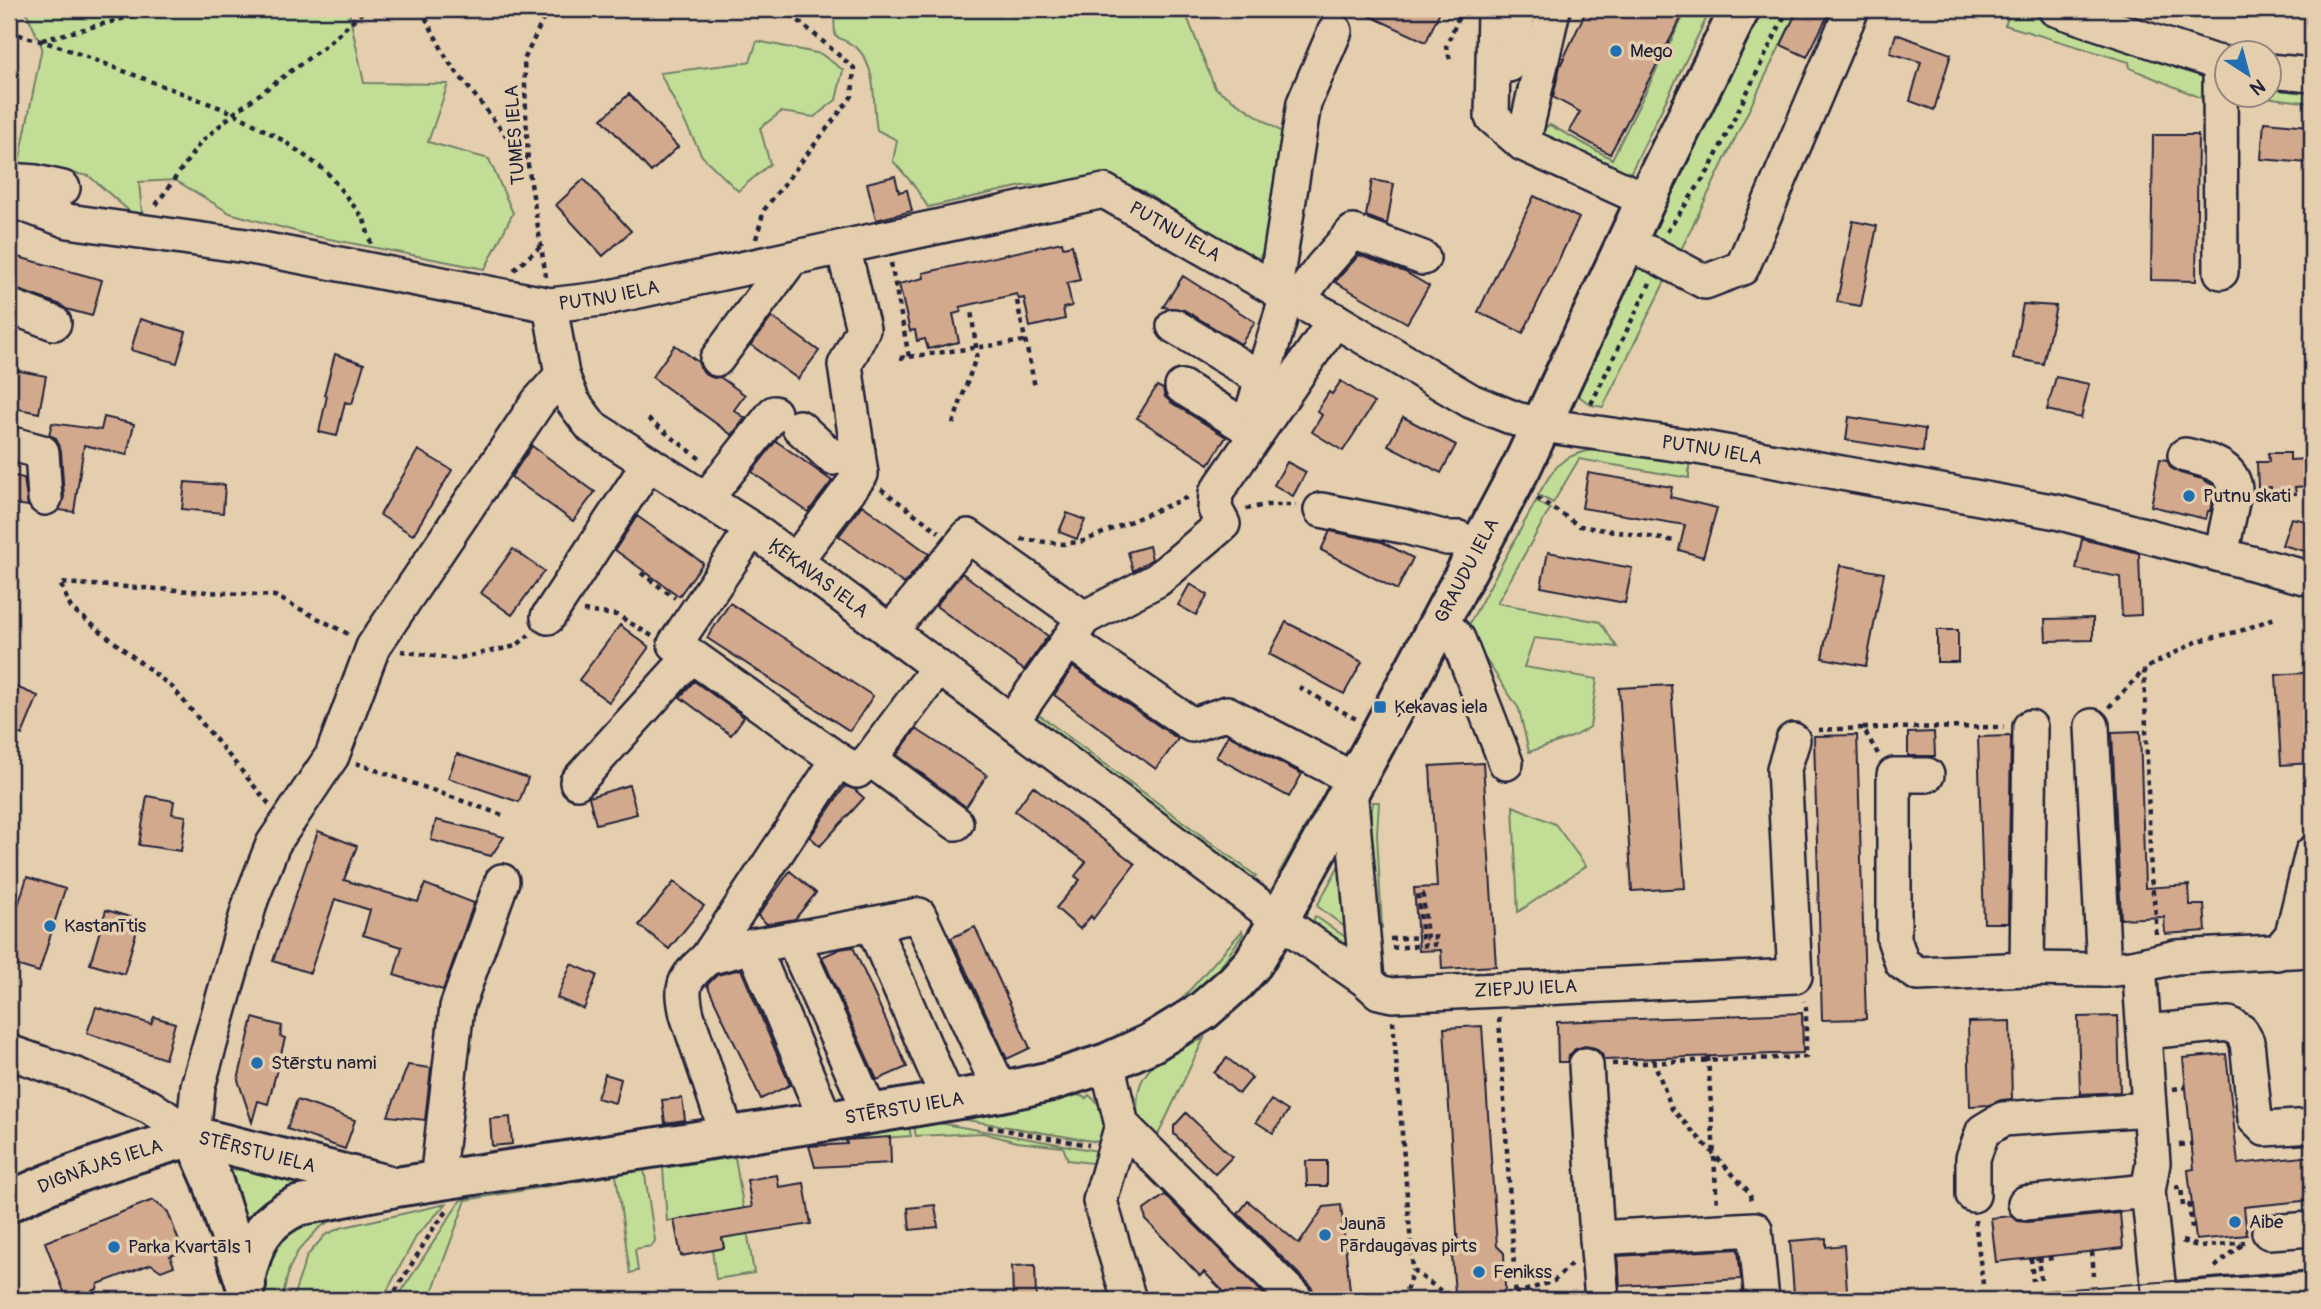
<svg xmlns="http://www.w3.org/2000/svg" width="2321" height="1309" font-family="Pangolin,sans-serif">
  <rect width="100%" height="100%" fill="#e4cead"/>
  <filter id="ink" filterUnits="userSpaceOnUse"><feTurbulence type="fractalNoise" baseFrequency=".0143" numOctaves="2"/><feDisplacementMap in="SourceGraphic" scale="14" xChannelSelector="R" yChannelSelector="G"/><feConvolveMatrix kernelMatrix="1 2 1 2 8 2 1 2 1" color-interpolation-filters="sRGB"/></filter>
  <g filter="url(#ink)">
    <path fill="#c2de96" stroke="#728068" stroke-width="2" d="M25,9H352L349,12L364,83L448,84L428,142L489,159L513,213L485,269L309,235L230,213L175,180L139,182L143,223L89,176L19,163L42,47Z
      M810,9H1184L1215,88L1283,133L1276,228L1253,269L1143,191L1105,180L1022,186L928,207L913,184L893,161L897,140L877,130C872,104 878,72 859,50C853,44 843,40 835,36L834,15Z
      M1687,9H1711L1627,180L1538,141L1546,127L1550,125L1612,159Z
      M1755,9H1798L1676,260L1665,254L1650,231Z
      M2012,9L2214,72L2213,103L2130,68L2129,62L2005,25Z
      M757,41L821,54L843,70L836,100L814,117L781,112L760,128L770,164L738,191L702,156L660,73L750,62Z
      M2269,79L2312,84V103L2248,95L2268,94Z
      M1622,208L1544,384L1538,381Z
      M1639,264L1668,275L1603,407L1591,405L1572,391L1630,270Z
      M1602,449L1689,462V478L1579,459L1553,503L1538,495C1557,463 1563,453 1602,449Z
      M1529,481L1536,484L1462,624L1459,615Z
      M1536,501L1550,509L1497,603L1600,622L1617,647L1534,638L1524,667L1597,679L1590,727L1572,737L1529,752L1519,709L1466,630Z
      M1031,709L1256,876L1249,880L1035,723Z
      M1330,783L1333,790L1285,870L1279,873Z
      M1373,802H1379L1377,834L1382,928L1375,929L1370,822Z
      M1513,806L1555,824L1586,866L1518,912Z
      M1345,854L1346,928L1317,906Z
      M1315,916L1351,941L1350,949L1312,925Z
      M1242,931L1243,934L1220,967L1188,1003L1153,1024L1181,1000Z
      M1204,1038L1158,1135L1144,1131C1137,1117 1136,1111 1138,1095C1142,1061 1177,1051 1204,1038Z
      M1078,1095L1086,1098L1089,1095L1103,1108L1104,1143L961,1119Z
      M933,1122L1103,1152L1099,1164L1068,1160L1063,1147L1017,1142L983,1133L916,1136L914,1127Z
      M909,1128L911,1136L842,1141L841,1137Z
      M735,1157L754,1273L716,1279L712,1250L724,1247L718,1213L667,1221L663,1168Z
      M225,1168L267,1174L310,1183L247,1229Z
      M644,1169L655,1241L651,1246L635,1249L638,1271L630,1273L616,1175L466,1200L429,1300H396L460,1201L468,1197Z
      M446,1204L417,1235L382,1300H292L307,1256L325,1235L340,1228Z
      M391,1206L329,1222L319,1228L298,1251L289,1269L282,1300H265C255,1268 270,1253 288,1227Z"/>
    <path fill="#d3a98e" stroke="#22223b" stroke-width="2" d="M1355,9H1441L1426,42Z
      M1587,9H1686L1610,154L1569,131L1580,112L1553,97L1560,66Z
      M1798,9H1831L1807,57L1781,45Z
      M1896,34L1951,54L1934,110L1910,101L1921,62L1890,53Z
      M629,94L678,147L651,172L602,119Z
      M2264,122L2310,126L2308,163L2261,159Z
      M2153,135H2198L2196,281L2151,280Z
      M895,176L899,192L907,190L912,211L876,220L867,183Z
      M584,179L631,231L603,256L556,205Z
      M1372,180L1394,184L1387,224L1366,216Z
      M1534,196L1579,218L1523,333L1478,312Z
      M1853,221L1877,226L1861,306L1837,302Z
      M1062,242L1063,247L1072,245L1080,280L1067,283L1072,306L1063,308L1065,319L1030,327L1024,298L1019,299L1017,294L960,307L961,312L953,314L959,342L928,349L925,339L917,341L915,330L910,331L899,284L924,278L923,273Z
      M1359,255L1405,272L1429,286L1407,323L1335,282Z
      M18,257L102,280L92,316L66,309L61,305L10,287Z
      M1183,276L1255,322L1241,344L1184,310L1163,307Z
      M2023,304L2056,306L2043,364L2013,358Z
      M772,317L819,351L798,379L751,345Z
      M140,319L186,332L177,363L131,350Z
      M675,345L698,362L700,367L706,375L714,378L720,377L745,395L734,410L745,418L732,435L652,377Z
      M335,354L364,364L352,404L345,402L337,436L319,432L327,396L324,395Z
      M9,369L46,376L39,413L9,407Z
      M2056,377L2089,384L2081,418L2047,410Z
      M1341,381L1374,403L1343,451L1312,432L1322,415L1317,411L1329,392L1332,394Z
      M1157,386L1163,389L1165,397L1172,403L1226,437L1209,464L1137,418Z
      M104,417L134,424L127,455L84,445L74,512L59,510L64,497L61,451L56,438L49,435L52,423L101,430Z
      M1403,417L1456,445L1441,473L1388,445Z
      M1849,417L1925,429L1923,452L1846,440Z
      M776,441L832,481L808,512L752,472Z
      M532,446L595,492L573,521L511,477Z
      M418,450L452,470L413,535L380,515Z
      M2268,453H2290V460L2307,459L2308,486L2295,487L2296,494L2271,495V487L2258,488L2257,462H2269Z
      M2160,459L2167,460L2171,468L2180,473L2202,479L2214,486L2215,489L2210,511H2208L2206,519L2151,506Z
      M1287,462L1306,472L1293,496L1274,485Z
      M1588,473L1672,487L1670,497L1717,508L1703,557L1679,550L1685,525L1582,508Z
      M9,475L24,478L28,506L9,503Z
      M185,482L225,485L223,513L182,509Z
      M862,505L929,554L904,584L839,536Z
      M1067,513L1085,520L1077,539L1059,532Z
      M637,516L703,563L679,596L615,550Z
      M2291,518L2312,522V553L2282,545Z
      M1330,531L1382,542L1413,558L1397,590L1321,550Z
      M2082,539L2139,553L2141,615L2122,616L2120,577L2076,569Z
      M1149,546L1152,559L1133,571L1128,552Z
      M513,549L544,571L512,615L481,593Z
      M1548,552L1632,568L1625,603L1541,587Z
      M1840,565L1884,573L1866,666L1822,658Z
      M962,573L1048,636L1024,670L936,606Z
      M1190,584L1208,595L1196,615L1178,605Z
      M730,603L873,696L850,731L707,638Z
      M2093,618V640L2046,641L2045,619Z
      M1286,622L1362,662L1344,694L1269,654Z
      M620,625L649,647L609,702L579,680Z
      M1937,630H1958V662H1937Z
      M1073,667L1178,739L1156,769L1054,695Z
      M2312,672V763L2281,765L2276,675Z
      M694,681L744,717L731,735L680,697Z
      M9,684L38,696L22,735L9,729Z
      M1671,685L1685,888L1632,891L1619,688Z
      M916,729L987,775L966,807L897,755Z
      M2140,731L2145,888L2189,885L2190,905H2204L2206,931L2165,934L2164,917L2121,919L2112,732Z
      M1934,732L1935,756H1908V733Z
      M1228,735L1302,774L1289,797L1216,757Z
      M1857,735L1866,1019L1822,1020L1814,736Z
      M2011,736L2008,923H1984L1978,737Z
      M457,754L528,778L519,802L448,778Z
      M1483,763L1496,966L1442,969L1441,950L1419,951L1414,888L1437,887L1430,766Z
      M629,785L637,814L596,824L589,797Z
      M845,786L854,789L864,798L820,846L810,837Z
      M1033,786L1135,864L1093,919L1091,916L1080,929L1056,908L1080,880L1075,876L1086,862L1015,811Z
      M147,796L174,801L172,814L186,816L181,851L139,845Z
      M436,820L479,830L504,837L491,856L431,840Z
      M318,831L357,846L344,880L418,902L425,884L474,903L443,990L394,975L402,947L363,935L370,910L335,899L310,973L273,961Z
      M790,871L816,893L795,919L767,924L758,916Z
      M27,877L65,889L39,972L9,963V935Z
      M674,882L704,906L669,949L639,925Z
      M106,910L140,920L124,974L90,964Z
      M975,927L1030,1048L1007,1059L951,938Z
      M853,947L907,1067L877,1080L822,957L840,949Z
      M571,964L597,975L584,1009L557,998Z
      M741,969L790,1085L761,1099L707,985L717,975Z
      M96,1007L151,1024L154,1017L175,1023L165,1059L87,1033Z
      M1802,1013L1803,1053L1604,1060L1602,1054L1595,1048L1585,1046L1575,1049L1569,1056L1568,1062H1558L1557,1022Z
      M2118,1016L2120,1092L2080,1094L2078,1017Z
      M253,1018L282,1026L280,1036L285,1038L268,1104L258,1101L252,1122L238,1080Z
      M2010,1021L2012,1099L2001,1100L1989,1105L1970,1106L1968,1022Z
      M1482,1026L1497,1246L1504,1253L1505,1289L1500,1296L1461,1299L1455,1293L1452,1256L1458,1249L1444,1028Z
      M2226,1054L2238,1164L2312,1156V1200L2244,1207L2247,1235L2196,1240L2188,1170L2194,1169L2183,1058Z
      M1227,1058L1252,1078L1239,1094L1214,1073Z
      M408,1065L431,1068L425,1120L388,1116Z
      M605,1074L621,1079L615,1103L597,1098Z
      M682,1098L685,1120L665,1123L662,1100Z
      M297,1100L355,1120L345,1149L287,1129Z
      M1271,1100L1288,1111L1273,1133L1256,1122Z
      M1186,1113L1232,1157L1215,1174L1174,1134V1126Z
      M510,1117L512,1144L492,1146L490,1119Z
      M890,1137L891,1163L815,1167L809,1146L847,1144L846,1140Z
      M1306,1161H1327V1186H1307Z
      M777,1175L779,1187L804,1183L811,1224L722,1238L724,1248L681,1256L674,1220L752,1207L747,1180Z
      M1165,1195L1255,1285L1269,1300H1232L1204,1272L1200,1276L1146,1220L1144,1210Z
      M153,1200L168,1212L183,1252L170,1256L174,1266L161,1271L151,1264L98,1284L97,1289L81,1296L79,1292L66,1297L45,1242Z
      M1248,1201L1299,1244L1324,1207L1341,1205L1351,1300H1320L1309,1284L1238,1214Z
      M935,1205L938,1227L910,1230L908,1208Z
      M2120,1213L2123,1248L1996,1262L1991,1218L2011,1216L2018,1221L2027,1222Z
      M1826,1238V1247L1844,1245L1847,1290L1794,1294L1790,1241Z
      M1738,1249L1741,1279L1620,1286L1618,1256Z
      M1035,1265L1036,1298L1013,1299L1012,1266Z"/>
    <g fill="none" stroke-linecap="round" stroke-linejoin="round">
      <g stroke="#22223b" stroke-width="38">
        <g id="minor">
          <path d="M1494,9L1492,117L1523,144L1646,200"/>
          <path d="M2055,9L2212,61L2226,64"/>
          <path d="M2220,63L2221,272"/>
          <path d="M1509,65L1519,9"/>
          <path d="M2268,71L2312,75"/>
          <path d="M1523,144L1553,10L1545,9"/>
          <path d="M9,180L36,182L63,188"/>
          <path id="s1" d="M9,199L68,221L246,246L550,305L601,299L1104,191L1275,289L1335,320L1471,401L1516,419L1542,425L1703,448L2057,512L2312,579"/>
          <path d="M1625,244L1654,255L1705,282L1742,268L1852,9"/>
          <path d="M1275,289L1304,103L1335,31"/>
          <path d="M1297,301L1322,267L1353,232L1423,258"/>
          <path id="s2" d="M550,305L562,375L573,402L592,427L752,529L1279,920L1367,981L1379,992L1392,995L1795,976L1784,769L1793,740"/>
          <path d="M9,306L54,323"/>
          <path d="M1174,326L1262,379"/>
          <path d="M717,359L792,258"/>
          <path d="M1182,387L1248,428"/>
          <path d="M799,427L833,458L858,452"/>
          <path d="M1247,430L1287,295"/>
          <path d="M9,443L42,452L45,498"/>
          <path d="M2185,455C2205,460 2231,464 2235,488L2221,555"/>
          <path d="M706,499L774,413"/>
          <path d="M1321,510L1402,526L1447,538H1459L1478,548"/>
          <path d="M752,529L675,644L838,760L857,771L870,759L938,668"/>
          <path d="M796,560L861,474L845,365L863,329L843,247"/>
          <path d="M548,617L649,463"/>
          <path d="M1084,618L1157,580L1223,524L1215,509L1216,493L1335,320"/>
          <path d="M1440,619L1458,639L1506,763"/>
          <path d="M890,632L968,536L1084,618L1012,721"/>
          <path d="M1069,641L1192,725L1227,713L1355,780"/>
          <path d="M2092,726L2104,970"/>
          <path d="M870,759L956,823"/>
          <path d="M838,760L707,958L753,946L872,924L944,1090L951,1102"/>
          <path d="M1927,775H1894V939L1902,963L1918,974L2027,969L2104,970L2132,967L2176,957L2312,950"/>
          <path d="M577,782L691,656"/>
          <path d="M1350,788L1367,981"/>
          <path d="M872,924L919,915L1001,1092"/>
          <path d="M793,939L871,1114"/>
          <path d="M753,946L820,1106L828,1121"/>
          <path d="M2277,953L2292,935L2312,853"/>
          <path d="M707,958C684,979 680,983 687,1015L723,1122L731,1136"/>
          <path d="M2132,967L2140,978L2153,1163L2148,1191L2160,1300"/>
          <path d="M2027,969L2030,727"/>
          <path d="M2144,1032L2229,1024L2241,1031L2247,1042L2255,1119L2265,1129L2312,1126"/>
          <path d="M9,1052L76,1075L150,1107L193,1136L198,1086L251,900L273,844L332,756L373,647L538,402L562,375"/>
          <path d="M1107,1063L1122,1125L1295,1298"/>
          <path d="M1586,1065L1597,1238"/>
          <path d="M1122,1125L1100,1201L1129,1300"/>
          <path d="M437,1181L457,1007L502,881"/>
          <path d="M1973,1195V1158L1983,1131L2003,1119L2149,1109"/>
          <path d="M2025,1203L2148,1191"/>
          <path d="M2269,1232L2312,1229"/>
          <path d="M1602,1300L1597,1238L1755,1229L1762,1300"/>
          <path d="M2170,1300L2312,1289"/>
        </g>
      </g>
      <g stroke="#22223b" stroke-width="44">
        <g id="major">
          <path id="s3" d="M193,1136L384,1184"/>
          <path d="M193,1136L212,1179L246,1285"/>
          <path id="s4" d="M9,1202C67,1173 131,1154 193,1136"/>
          <path id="s5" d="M245,1280C253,1243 261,1223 297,1206L396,1187L828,1121L1001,1092L1051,1081L1107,1063L1151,1043L1203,1011L1236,982L1253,963L1279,920L1375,744L1522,466L1646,200L1740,9"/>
        </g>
      </g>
      <path stroke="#22223b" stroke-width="4.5" stroke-dasharray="5 5" stroke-linecap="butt" d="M421,9L448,61L528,164
        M9,32L58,46L234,113L284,141L326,171L364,219L371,244
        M42,40L160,9
        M1450,59L1446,47L1462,9
        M156,205L200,143L234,113L325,46L366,9
        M1667,232L1709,170L1788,9
        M756,239L764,210L852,96L854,68L793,16
        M891,263L909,357
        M514,270L542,245
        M546,277L528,165L524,60L548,9
        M1017,301L1035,387
        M900,358L1025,341
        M1591,404L1650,283
        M648,419L703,461
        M953,424L977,354L971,310
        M881,489L939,532
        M1537,498L1580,526L1675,541
        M1246,509L1266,505H1296
        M1021,539L1063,544L1084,541L1188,497
        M641,573L675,598
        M583,611L617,615L652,636
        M401,651L454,659L516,646L529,635
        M1299,687L1356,719
        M2109,707L2144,670
        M1863,728L2004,727
        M1818,730L1863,728L1878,754
        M356,763L505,816
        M269,804L173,688L71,608L60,583L275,596L350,635
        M2156,934V915L2151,878L2144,669L2198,641L2240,631L2277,617
        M1390,939L1422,937L1418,894H1423L1427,938L1441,937
        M1392,948L1441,944
        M1499,1018L1516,1300
        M1393,1021L1413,1270L1453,1300
        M1708,1057L1717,1206
        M1653,1059L1672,1109L1750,1193L1751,1204
        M1612,1064L1806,1057V1008L1804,1001
        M2173,1089L2186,1087
        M988,1127L1089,1145
        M2179,1145L2192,1144
        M2175,1187H2181L2183,1206L2189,1205L2192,1228
        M1975,1220L1983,1284
        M2182,1241L2201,1247L2245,1242
        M2092,1252L2094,1276
        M2031,1258L2033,1281
        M2215,1267L2244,1243
        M2041,1280L2038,1260L2053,1258V1256
        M1515,1294L1554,1281L1572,1263
        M390,1300L433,1229L448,1210
        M1403,1300L1413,1270"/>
      <use href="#minor" stroke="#e4cead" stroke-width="33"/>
      <use href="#major" stroke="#e4cead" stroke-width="38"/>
      <path stroke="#22223b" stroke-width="2" d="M1932,1300L2312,1270"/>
    </g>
  </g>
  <g fill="#1f6fb2" stroke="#e4cead" stroke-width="2.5">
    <circle cx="1616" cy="51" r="7"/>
    <circle cx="2189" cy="496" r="7"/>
    <rect x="1373" y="700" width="14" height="14" rx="3.5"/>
    <circle cx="50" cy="926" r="7"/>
    <circle cx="257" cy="1063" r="7"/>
    <circle cx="2235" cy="1222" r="7"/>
    <circle cx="1325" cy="1235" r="7"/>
    <circle cx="114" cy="1247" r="7"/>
    <circle cx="1479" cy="1272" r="7"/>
  </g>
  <g text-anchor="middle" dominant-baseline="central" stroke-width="7" stroke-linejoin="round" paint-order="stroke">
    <g font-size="19" fill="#22223b" stroke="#e4cead" text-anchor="start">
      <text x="1630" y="51">Mego</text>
      <text x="2203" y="496">Putnu skati</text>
      <text x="1394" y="707">Ķekavas iela</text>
      <text x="64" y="926">Kastanītis</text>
      <text x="271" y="1063">Stērstu nami</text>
      <text x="2249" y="1222">Aibe</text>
      <text x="1339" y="1224">Jaunā<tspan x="1339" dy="22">Pārdaugavas pirts</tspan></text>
      <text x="128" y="1247">Parka Kvartāls 1</text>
      <text x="1493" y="1272">Fenikss</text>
    </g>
    <g font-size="19" fill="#22223b" stroke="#e4cead">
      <text transform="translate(515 135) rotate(-94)">TUMES IELA</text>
      <text stroke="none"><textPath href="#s1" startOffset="1200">PUTNU IELA</textPath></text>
      <text stroke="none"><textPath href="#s1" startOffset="612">PUTNU IELA</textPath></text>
      <text stroke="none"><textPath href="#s1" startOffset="1788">PUTNU IELA</textPath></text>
      <text stroke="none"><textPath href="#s5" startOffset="1544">GRAUDU IELA</textPath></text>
      <text stroke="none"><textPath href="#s2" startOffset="404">ĶEKAVAS IELA</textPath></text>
      <text stroke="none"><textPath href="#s2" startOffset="1248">ZIEPJU IELA</textPath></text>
      <text stroke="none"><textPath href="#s5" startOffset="710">STĒRSTU IELA</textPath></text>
      <text stroke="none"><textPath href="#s3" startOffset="66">STĒRSTU IELA</textPath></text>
      <text stroke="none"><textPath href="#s4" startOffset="98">DIGNĀJAS IELA</textPath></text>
    </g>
  </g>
  <rect width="2321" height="1309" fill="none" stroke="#e4cead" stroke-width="35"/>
  <rect x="18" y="18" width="2286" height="1274" fill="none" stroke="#22223b" stroke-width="2.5" filter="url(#ink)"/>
  <g transform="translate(2248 74) rotate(144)"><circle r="33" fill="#e4cead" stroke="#96897f" stroke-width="2"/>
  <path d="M0-5L12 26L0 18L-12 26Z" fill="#1f6fb2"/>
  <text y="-10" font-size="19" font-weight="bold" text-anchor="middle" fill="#22223b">N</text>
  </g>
</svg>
